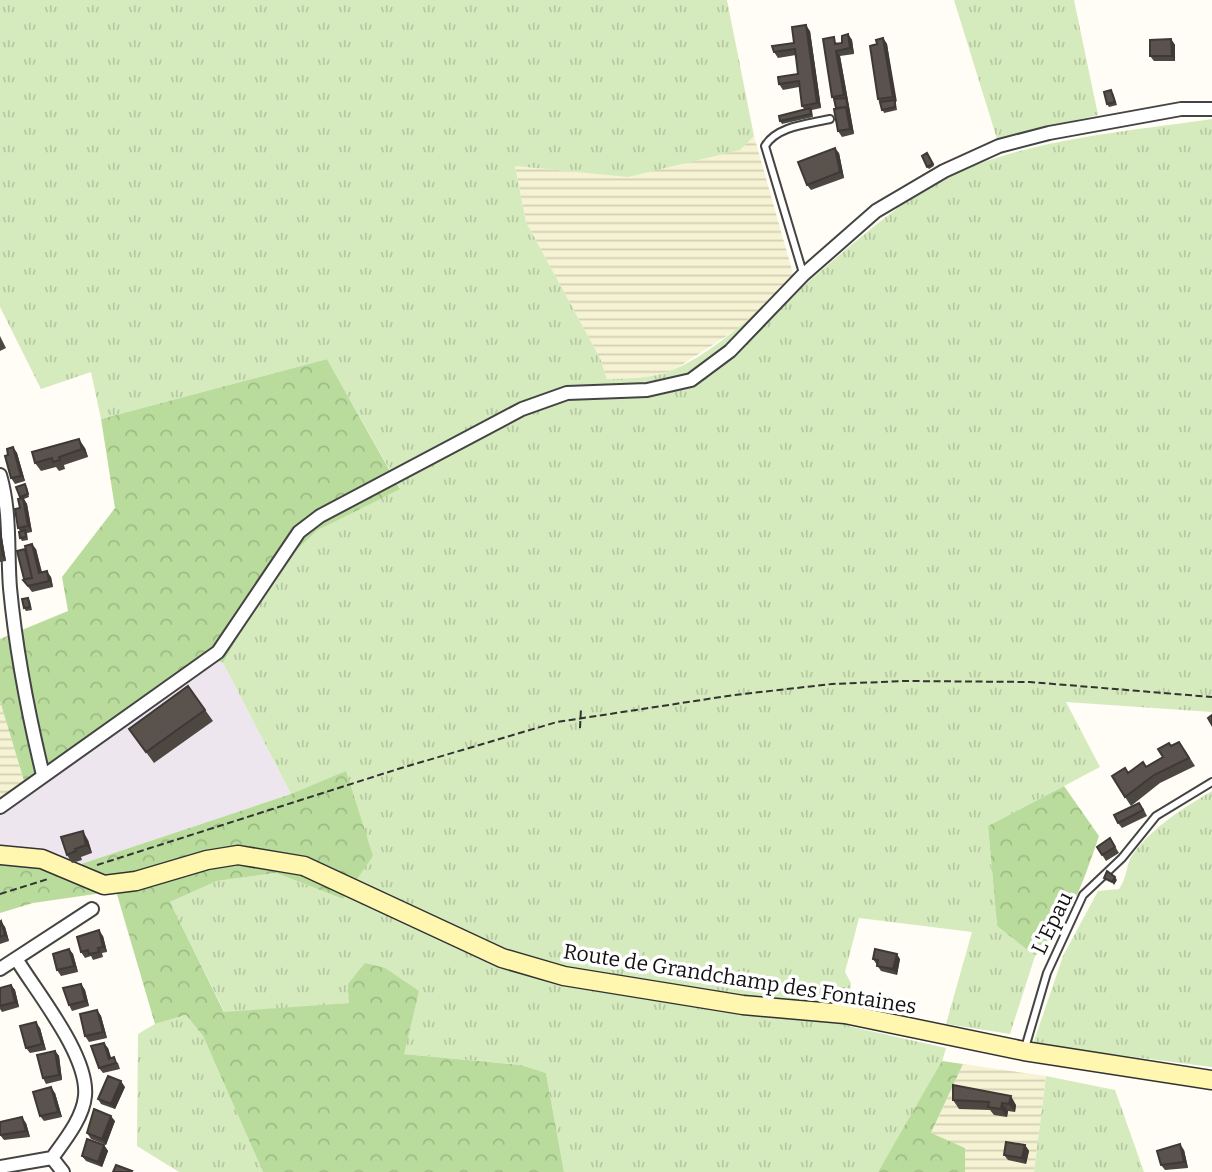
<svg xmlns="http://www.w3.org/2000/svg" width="1212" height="1172" font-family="Bitter,serif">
  <defs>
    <pattern id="farmland-rules" width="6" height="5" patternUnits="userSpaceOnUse" patternTransform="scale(1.75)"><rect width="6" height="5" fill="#f6f3d4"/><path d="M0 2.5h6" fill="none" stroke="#d2cfb5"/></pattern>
    <pattern id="grass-tufts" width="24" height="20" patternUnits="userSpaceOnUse" patternTransform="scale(1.75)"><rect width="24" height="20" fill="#d5ebbd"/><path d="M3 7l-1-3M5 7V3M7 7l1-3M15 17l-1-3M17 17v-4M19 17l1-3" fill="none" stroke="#b6c8a1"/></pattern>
    <pattern id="forest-crowns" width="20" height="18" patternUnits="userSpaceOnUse" patternTransform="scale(1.75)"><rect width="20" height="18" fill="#b9dc9c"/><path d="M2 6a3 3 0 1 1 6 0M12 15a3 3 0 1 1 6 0" fill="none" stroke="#9ebc85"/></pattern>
  </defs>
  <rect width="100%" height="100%" fill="#fffdf5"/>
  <path fill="#eee6ef" d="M207,654L223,663L291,794L72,867L0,862V802Z"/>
  <path fill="url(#farmland-rules)" d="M754,136L794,277L739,328L672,371L647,377L607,379L600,358L526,222L515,166L569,171L739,150Z
    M0,701L25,784L0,802Z
    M963,1064L1046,1076L1034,1172H965V1148L931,1134Z"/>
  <path fill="url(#grass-tufts)" d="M0,0H727L754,136L740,150L628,177L515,166L526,222L600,358L607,379C629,378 652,379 673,370C719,350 757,311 794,277L798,290C841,255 889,209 938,182C1016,140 1124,132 1212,119V712L1066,702L1100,767L988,826L997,926L1035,956L1010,1034L946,1024L972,932L859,918L845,972L851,983L848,1026L946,1048L940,1068L878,1172H564L546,1073L521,1065L404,1054L349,1003L225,1013L170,902L217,881L276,873L343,899L353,795L346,772L291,794L223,663L278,567L318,530L400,488L327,359L101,419L91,372L41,389L0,307Z
    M954,0H1074L1098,115L997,139Z
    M1212,791V1067L1033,1044L1063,956L1098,891L1119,889C1127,878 1126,864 1133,854C1155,825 1182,809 1212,791Z
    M186,1015L203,1036L263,1172H179L137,1146L138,1034L155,1024Z
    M1046,1076L1115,1090L1144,1172H1034Z"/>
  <path fill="url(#forest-crowns)" d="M327,359L400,489L318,530L278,567L223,663L207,654L25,784L0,701V639L68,611L62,577L115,508L101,419Z
    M346,771L373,856L343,899L276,873L217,881L170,902L224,1012L349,1003L348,984L365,963L385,968L419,991L404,1054L521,1065L546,1073L564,1172H263L203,1036L186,1015L155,1024L116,891L33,903L0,913V862L72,867L291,794Z
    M1064,786L1099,836C1082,885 1072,918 1035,956L997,926L988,826Z
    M942,1061L963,1064L931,1133L965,1148V1172H878Z"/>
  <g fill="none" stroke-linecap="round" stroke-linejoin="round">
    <g stroke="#444" stroke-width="10">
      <path id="lane" d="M803,273L765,146C777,126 808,124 830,119
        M1025,1048L1047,973L1083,895L1122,858L1156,816L1212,782"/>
    </g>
    <g stroke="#444" stroke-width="16">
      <path id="street" d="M0,475C11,513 7,550 10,588C16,652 28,713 43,775
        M0,807L218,652L299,532L320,516L522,409L567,393L647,390L691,380L730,351L803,275L876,211L944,171L999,146L1049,133L1181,109H1212
        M0,969L92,909
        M52,1158L63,1172
        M0,1167L52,1158C65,1140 83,1118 85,1096C89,1056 37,993 17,960"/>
    </g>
    <g stroke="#333" stroke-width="21">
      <path id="secondary" d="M0,855L42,859L104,885L136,881L207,860L238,855L304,866L502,958L564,976L743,1005L845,1014L1024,1051L1212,1080"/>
    </g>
    <path stroke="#333" stroke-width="2" stroke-dasharray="7 3.5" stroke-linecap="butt" d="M580,728L581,708
      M97,865L398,769L557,722L734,695L832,684L905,681L1030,682L1212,697
      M0,894L48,879"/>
    <use href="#lane" stroke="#fff" stroke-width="6"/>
    <use href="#street" stroke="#fff" stroke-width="12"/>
    <use href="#secondary" stroke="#fff6b0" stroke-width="18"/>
  </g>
  <path fill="#4d4742" d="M810,31L821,108L812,110L813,117L782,124L780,121L804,109L802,106L799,87L783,90L779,84L798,74L796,55L778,58L774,52L794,43Z
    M848,34L852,40L854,54L840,56L854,134L842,137L838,131L834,99L832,97L823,39L838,43H842Z
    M883,38L887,44L897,110L884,113L878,99L877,44Z
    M1171,39L1175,45V61H1154L1150,56Z
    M1113,93L1117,105L1109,107L1107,104Z
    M839,153L844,178L811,190L807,185Z
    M927,153L934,166L929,169L927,167Z
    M0,336L6,348L0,351Z
    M13,447L17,453L25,481L15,484L11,478L8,455Z
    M85,448L88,457L64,465L65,469L59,471L56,467L41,471L35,463Z
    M27,487L29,497L24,499L27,504L32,532L27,533L28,540L22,541L20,538V531L18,528L21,498L20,497Z
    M0,526L6,561L0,562Z
    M36,549L42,572L51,577L53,587L32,592L23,580L24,579Z
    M28,598L30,601L32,610L26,611L24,608Z
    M188,686L213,721L154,763L129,729Z
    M1171,746L1185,750L1195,766L1160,783L1131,806L1125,797L1128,773L1147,766L1163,757Z
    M1143,808L1147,816L1122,828L1118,823Z
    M1110,838L1119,853L1106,861L1097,847Z
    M88,840L92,853L81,857L82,860L72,863L67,855Z
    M0,922L5,927L9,941L0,944Z
    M103,936L107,952L102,953L103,957L93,960L91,956L85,958L81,952Z
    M69,949L73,954L78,972L61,976L57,970Z
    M873,959H900L897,975L881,971Z
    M81,984L85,990L89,1006L72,1011L69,1005Z
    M11,985L15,990L19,1007L2,1012L0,1009V988Z
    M97,1010L101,1016L107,1038L89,1042L85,1036Z
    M40,1028L46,1050L30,1053L26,1048Z
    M108,1048L111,1058L118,1063L120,1069L103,1073L99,1068Z
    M55,1051L59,1056L62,1080L46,1084L43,1078Z
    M953,1085L1016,1105L1015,1112L1008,1111L1007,1117L994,1115L990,1110L959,1109L953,1100Z
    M125,1087L115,1109L101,1104L98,1099Z
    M55,1093L62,1117L44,1121L40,1116Z
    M115,1121L106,1145L91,1139L87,1133Z
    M26,1123L30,1137L4,1140L0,1135Z
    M104,1145L108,1151L102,1167L86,1161L82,1156Z
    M1025,1145L1029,1151L1026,1164L1008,1160L1004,1155Z
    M1184,1150L1188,1168L1165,1170L1161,1165Z"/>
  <path fill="#3f3936" d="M806,25L810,31L821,108L817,103Z
    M848,34L852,40L854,54L850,48Z
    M883,38L887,44L897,102L893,97Z
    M1171,39L1175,45V61L1172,56Z
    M836,51L840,56L854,134L850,129L846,107V98L844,95Z
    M835,148L839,153L844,178L840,172Z
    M79,439L85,448L88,457L82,449Z
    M13,447L17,453L25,481L21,476Z
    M23,498L27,504L32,532L28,526Z
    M0,526L6,561L2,556L0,543Z
    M32,544L36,549L43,579L39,573Z
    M47,571L51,577L53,587L49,581Z
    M83,831L88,840L92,853L86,845Z
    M1115,877L1117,880L1114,885L1112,882Z
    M1,921L5,927L9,941L5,935Z
    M99,930L103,936L107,952L103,947Z
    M69,949L73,954L78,972L74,966Z
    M897,954L900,959L897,975L893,969Z
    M81,984L85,990L89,1006L85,1001Z
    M11,985L15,990L19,1007L15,1002Z
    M97,1010L101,1016L107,1038L103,1032Z
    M36,1022L40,1028L46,1050L42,1044Z
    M104,1043L108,1048L113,1064L109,1059Z
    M55,1051L59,1056L62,1080L59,1075Z
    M121,1081L125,1087L115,1109L111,1104Z
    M51,1087L55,1093L62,1117L58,1112Z
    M1011,1096L1016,1105L1015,1112L1009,1104Z
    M1002,1103L1008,1111L1007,1117L1001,1109Z
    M111,1116L115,1121L106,1145L102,1139Z
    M22,1117L26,1123L30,1137L26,1131Z
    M1180,1144L1184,1150L1188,1168L1184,1162Z
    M104,1145L108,1151L102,1167L98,1162Z
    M1025,1145L1029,1151L1026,1164L1022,1158Z"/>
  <path fill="#5a524d" stroke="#3f3936" stroke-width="2" d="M806,25L817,103L802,106L799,81L779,84L778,77L798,74L795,49L774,52L772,46L794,43L792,27Z
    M848,34L850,48L836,51L844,95L832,97L823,39L834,37L835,44L842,43V36Z
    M883,38L893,97L878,99L870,46L877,44L876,40Z
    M1171,39L1172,56H1150V40Z
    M1111,90L1115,102L1107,104L1104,92Z
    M846,98L848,109L846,107L836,108L834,99Z
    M895,100V107L882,110L880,102Z
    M846,107L850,129L838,131L834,109Z
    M810,108L811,114L780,121L779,116Z
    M835,148L840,172L807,185L798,162Z
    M927,153L933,164L927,167L922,156Z
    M79,439L82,449L59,457L60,460L53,462L52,458L35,463L32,452Z
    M13,447L21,476L11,478L5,456L8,455L7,449Z
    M25,484L28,494L20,497L16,487Z
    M23,498L28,526L18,528L15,509L20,508L18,499Z
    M25,530L26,537L20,538L19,532Z
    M32,544L39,573L47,571L49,581L28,586L23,580L32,578L25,546Z
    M25,549L32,578L24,579L17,551Z
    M28,598L30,607L24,608L22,599Z
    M188,686L205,710L146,752L129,729Z
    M1212,715V725L1208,718Z
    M1179,742L1189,758L1154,775L1125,797L1112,776L1125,768L1128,773L1143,762L1146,767L1163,757L1158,749L1169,743L1171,746Z
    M1139,803L1143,810L1118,823L1114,815Z
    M83,831L86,845L75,849L76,851L67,855L61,837Z
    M1110,838L1115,847L1102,855L1097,847Z
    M1107,871L1115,877L1112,882L1104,878Z
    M1,921L5,935L0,937V922Z
    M99,930L103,947L98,948L99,952L89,954L88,950L81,952L77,937Z
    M69,949L74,966L57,970L53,954Z
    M875,949L897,954L893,969L877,966L878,960L873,959Z
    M81,984L85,1001L69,1005L63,988Z
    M11,985L15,1002L0,1006V988Z
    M97,1010L103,1032L85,1036L80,1014Z
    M36,1022L42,1044L26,1048L20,1026Z
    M104,1043L109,1059L114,1057L116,1063L99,1068L91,1046Z
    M55,1051L59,1075L43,1078L37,1055Z
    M108,1076L121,1081L111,1104L98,1099Z
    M953,1085L1011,1096L1009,1104L1002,1103L1001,1109L988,1107L989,1102L953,1100Z
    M51,1087L58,1112L40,1116L33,1092Z
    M94,1109L111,1116L102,1139L87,1133Z
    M22,1117L26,1131L0,1135V1122Z
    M87,1139L104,1145L98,1162L82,1156Z
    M1006,1142L1025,1145L1022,1158L1004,1155Z
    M1180,1144L1184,1162L1161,1165L1157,1151Z
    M116,1165L132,1171L131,1172H113Z"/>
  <g text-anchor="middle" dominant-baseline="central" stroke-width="7" stroke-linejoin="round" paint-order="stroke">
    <g font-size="21" fill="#111" stroke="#fff">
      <text transform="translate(1052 923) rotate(-64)">L'Epau</text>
      <text transform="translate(740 979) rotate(9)">Route de Grandchamp des Fontaines</text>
    </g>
  </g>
</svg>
